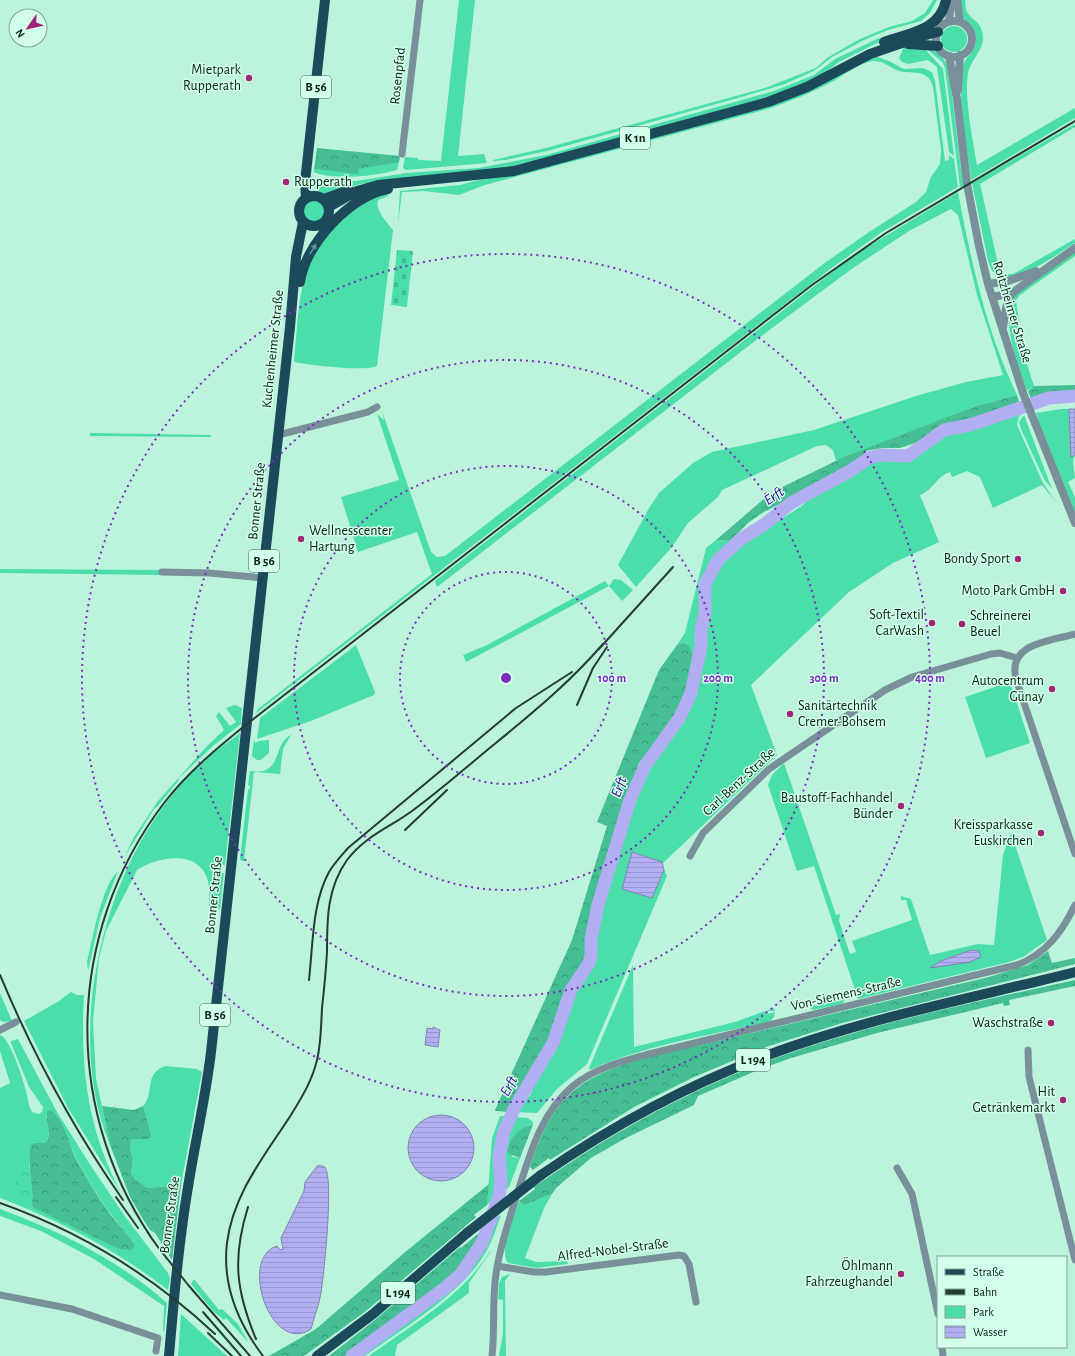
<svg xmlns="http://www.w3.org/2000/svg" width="1075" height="1356" font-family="'Alegreya Sans',sans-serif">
  <defs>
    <pattern id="forest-crowns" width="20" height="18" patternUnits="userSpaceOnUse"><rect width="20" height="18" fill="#45bf93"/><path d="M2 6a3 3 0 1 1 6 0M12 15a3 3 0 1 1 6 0" fill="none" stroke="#389b77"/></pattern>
    <pattern id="cemetery-stones" width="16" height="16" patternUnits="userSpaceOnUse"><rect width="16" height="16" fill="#4bdeaa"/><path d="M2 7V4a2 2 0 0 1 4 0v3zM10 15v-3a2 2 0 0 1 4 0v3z" fill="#40be92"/></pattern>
    <pattern id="park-crowns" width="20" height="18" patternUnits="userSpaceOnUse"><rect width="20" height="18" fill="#4bdeaa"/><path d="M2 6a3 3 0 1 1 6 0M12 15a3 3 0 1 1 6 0" fill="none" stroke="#40be92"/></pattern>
    <pattern id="water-rules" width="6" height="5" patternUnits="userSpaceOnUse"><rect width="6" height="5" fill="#b1aff2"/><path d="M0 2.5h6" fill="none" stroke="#9796cf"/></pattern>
  </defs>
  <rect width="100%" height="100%" fill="#bcf4db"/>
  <path fill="#4bdeaa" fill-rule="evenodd" d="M459,0H475L458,156L484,154L487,163L406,170L403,168L405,157L418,158V160L441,161Z
    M933,0H937L930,13L921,21L888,30L864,40L832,57L814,71L785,84L745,96L551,150L506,160L493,161V160L546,148L765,88L816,68L827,58L858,40L889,27L912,21L925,13Z
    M960,0H965C966,4 965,9 967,12C972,21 982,21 983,37C983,52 970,60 968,74C964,97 973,141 977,165L1075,108V118L971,180C967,146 957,104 962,70C964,55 977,53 976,38C976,25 965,24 962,15C961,11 961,5 960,0Z
    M941 39a13 13 0 1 1 26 0a13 13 0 1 1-26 0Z
    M879,38L883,40L839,62L819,77L779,94L512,167L386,180L361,184L325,195L320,193L315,187L334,180L356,181L406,173L478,168L546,155L774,91L814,75L835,59Z
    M904,47H923L943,69L954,156L949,152L937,67L928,60L908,64L902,62L899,58Z
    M927,49C938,49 946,60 949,70L963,186L960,187L945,68L943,63Z
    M875,56L889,61L904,69L923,68L932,72L935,81L945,161L949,160V155L954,159L958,187L882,232L833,267L255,714L258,709L432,574L417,532L358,552L341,497L399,480L377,414L384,420L382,411L431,552L437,557L445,556L826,262L869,232L916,202L926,192L931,177L940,164L941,150L933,87C929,71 917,73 904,72C893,71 885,60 873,61C858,63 843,76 830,83C810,93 791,101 771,108L485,185L459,195L424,191L402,192L398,224L400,191L460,185L479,180L510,175L761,108Z
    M1075,124V127L980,184L999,268L1004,274H1013L1075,239V243C1056,255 1023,280 1000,278L992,271L988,261L972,183Z
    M392,162H399L397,170C377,176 333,181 314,172V169L359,173L357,169Z
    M958,192C971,261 986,331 1017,395L976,406L836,461L833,450L826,445L817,446L722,490L718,497L688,523L672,547L636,587L618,565L648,510L659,493L693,463L712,452L814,430L916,396L966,382L1003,375L977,295L958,215L951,209L909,231L853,268L768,331L437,587L435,581L840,266L869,246Z
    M388,193V196L378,200C375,211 387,222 393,230L377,366C367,372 308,365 295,362L294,361C297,332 298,288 310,262C320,240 345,213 365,202C372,198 381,196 388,193Z
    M302 211a12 12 0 1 1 24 0a12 12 0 1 1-24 0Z
    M1075,252V256L1020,295L1016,300L1023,352L1034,386L1026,391C1018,366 999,318 1016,294Z
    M1062,409H1069L1071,456L1075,455L1073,462L1075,478L1068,482L1075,497V513L1037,420L1038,419L1036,413Z
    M1022,410L1024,413L1019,416L1017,425L1043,483L1056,502L1042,485L993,508L980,477L967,471L952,477L950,472C935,477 936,488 920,495L939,542L893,563L849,592L751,685L777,755L662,864V862L632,853L664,869L667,876L587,1064L557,1089L537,1113L515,1112L531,1094L535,1081L554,1050L562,1030L570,1001L577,986L591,967L595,954V940L602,905L627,819L635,799L640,777L675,732L686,712L692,696L701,667L704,647L708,584L725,557L744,539L766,529L803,505L811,497L847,478L873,459L877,458L912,460L917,457L924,447L947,433L970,431Z
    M1024,415L1052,489L1044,479L1021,429L1019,422Z
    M90,433L211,435V437L90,436Z
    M716,540L730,541L714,561L702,583L701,597L703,605L697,632L698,644L696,660L689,645L683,643L677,645L685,633L706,548Z
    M0,569L163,570V575L0,573Z
    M614,579L621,580L633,590L622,601L609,586L466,662L463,655L487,645L605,581L609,586Z
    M356,645L375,692L374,695L311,721L257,739L260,718Z
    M1010,682L1030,743L986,758L965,697Z
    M235,705L242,708L241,724L213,746L178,779L179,780L157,807L154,809L125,856L134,837L158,801L207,746L224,730L216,716L219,712L230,726L236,722L226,708Z
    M240,733L225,865L211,864V871L224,873L220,909H209C209,899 210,887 207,878C197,849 156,857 137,870L106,931L99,958L93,1020L96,1078L110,1145C67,1043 98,897 160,811C176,789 196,764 218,749C225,744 233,739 240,733Z
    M291,735L283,749L280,774L254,772L244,861H242L240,859L248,789H250V786L248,785L250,771C254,771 258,772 263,771C281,766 275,742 291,735Z
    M254,739L255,743L259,741L269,740V753L261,760H257L252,756Z
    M784,763L836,915L840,914L839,921L850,954L856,952L852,941L912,920L906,900H901V896L911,899L930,955L978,944L994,945L1003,855L1011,833L1047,940L1023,957L1009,962L858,999L814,866L797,871L768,785L772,775Z
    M118,871L100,918L88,971L87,962C93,938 101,887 118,871Z
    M633,965L634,1047L735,1022L774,1008L775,1011H766L767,1014L775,1012L774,1017L770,1022C711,1035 645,1045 590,1070L589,1068Z
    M71,992L77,995H84C80,1067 87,1128 121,1193L68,1108L24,1021L59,1001Z
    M0,993L12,1021L3,1022L0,1020Z
    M845,998L844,1002L841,1004L813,1010L809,1007Z
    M0,1035C10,1038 23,1079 26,1091C28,1098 28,1105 32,1112L39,1114L42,1112L43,1107L29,1087L11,1043V1041L18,1039L57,1112L89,1163L124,1215L168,1273L170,1279L168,1290C116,1250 61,1221 0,1198V1088L10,1083L0,1051ZM52,1112C64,1124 69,1143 76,1158C91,1187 110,1215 131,1239L59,1219L32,1207L33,1198L29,1166L30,1149L47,1141L50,1128L46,1116Z
    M165,1066L197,1069L202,1072L181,1185L148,1188L135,1179L131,1173L133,1159L130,1149L131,1139H148L152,1137L143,1106C155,1094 143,1074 165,1066Z
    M500,1116H508C503,1128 498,1140 497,1152C495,1173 505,1190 487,1205L492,1138Z
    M513,1117L528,1118L533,1122V1125C520,1127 511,1137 507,1150L513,1157L520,1158L509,1187L503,1192C504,1180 501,1169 501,1157C502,1143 507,1130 513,1117Z
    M552,1194L544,1208L525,1258L536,1262L567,1261L568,1264L536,1268L508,1263C498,1250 514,1215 519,1201L524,1205Z
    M0,1209C59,1231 119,1260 167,1303L164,1333L163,1330L164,1306L94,1259L41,1231L0,1216Z
    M501,1215C496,1229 492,1243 484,1255C461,1294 402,1329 365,1356H357L461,1278L481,1253L490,1224Z
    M490,1251H491L469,1283V1293L397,1345L395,1356H369C411,1325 462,1297 490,1251Z
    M510,1274L505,1281L506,1356H499L503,1334V1300L498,1299L499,1284L502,1277Z
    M194,1279L219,1310L222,1309L238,1324L249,1343L226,1318L224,1320L214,1312L191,1284Z
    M181,1314L227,1356H178Z"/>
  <path fill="url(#forest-crowns)" d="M317,148L400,156L399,162L358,169L359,174L314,169Z
    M1075,385V393L1055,395L1032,401L1028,391L1034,386Z
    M1017,395L1020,405L982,416L965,424L946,427L928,439L900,448H882L866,451L855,466L762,513L748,523L730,541L716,540L772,492L844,457L976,406Z
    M683,643L689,645L696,660L689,692L681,712L667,733L639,763L621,815L603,883L595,905L584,965L569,985L563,999L551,1041L513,1103L509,1112L496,1111L495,1110L572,940L607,826L597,822L659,670L677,645Z
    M1048,951L1052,963L1075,958V964L842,1023L766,1047L694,1077L634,1107L550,1160L549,1158L533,1170L530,1167C553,1096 579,1076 649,1057L989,977L1028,965Z
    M1075,980V986L1009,1000L1010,1005L1004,1006L1003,1003L877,1033L791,1058L758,1070L698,1096L694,1105L624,1139L591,1158L556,1188L552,1194L524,1205L519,1201L535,1189L534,1187C607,1136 684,1092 768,1061C867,1024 972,1003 1075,980Z
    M102,1106L134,1110L143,1106L152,1137L148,1139H131L130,1149L133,1159L131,1173L135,1179L148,1188L181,1185L172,1260L155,1233L150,1230L144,1221L130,1197L110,1145Z
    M50,1110C64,1119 69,1144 76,1159C87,1179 100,1201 114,1219C121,1228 130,1236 135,1246L131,1250L119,1249L32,1207C34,1186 26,1165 31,1145C36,1141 42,1145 47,1141C52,1130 45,1122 47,1112Z
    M533,1125L520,1158L509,1154L507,1150C511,1137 519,1127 533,1125Z
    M489,1184L487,1205L474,1215L476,1217L366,1311L304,1356H269L316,1329L404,1253Z
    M485,1228C478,1249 468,1265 451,1281L348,1356H329L376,1319L460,1247L461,1248Z"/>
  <path fill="url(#cemetery-stones)" d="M397,250L413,251L407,307L391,305Z"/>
  <path fill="url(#park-crowns)" d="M24,1159L30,1160L29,1166L33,1198L26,1201L15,1197L14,1187Z"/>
  <path fill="url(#water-rules)" stroke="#7f84b0" d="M1069,409H1075V455L1071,457Z
    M632,852L662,862L664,870L652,898L622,889Z
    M971,950L979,951L981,957L970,962L930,968L941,961Z
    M433,1027L440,1030L438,1047L425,1045L427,1028L433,1029Z
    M408 1148a33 33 0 1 1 66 0a33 33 0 1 1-66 0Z
    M318,1165L325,1167C334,1180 324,1273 321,1293C319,1305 314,1317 311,1329C271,1356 238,1258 277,1246L280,1250L283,1249L281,1238L304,1191L305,1182Z"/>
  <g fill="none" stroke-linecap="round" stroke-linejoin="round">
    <path stroke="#b1aff2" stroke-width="13" d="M352,1356L445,1288L461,1274L482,1243L499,1197L501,1181L499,1156L504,1131L516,1105L553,1043L571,990L589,963L591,955V939L598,905L630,800L645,766L680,717L691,693L701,646V630L705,613V584L718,560L741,539L765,524L791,503L850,471L869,458L881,455L908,456L944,430L970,425L1049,398L1075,396"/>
    <path stroke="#79909a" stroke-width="7" d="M402,154L420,0
      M278,435L368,412L377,407
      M162,572L209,573L263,578
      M1075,634C1050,641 1007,643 1016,679L1075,854
      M690,856L703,833L769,769L885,690L912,677L991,654L1000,653L1017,658
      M0,1030L16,1022
      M1028,1050L1029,1077L1075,1260
      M897,1168L912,1194L938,1314
      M497,1266L534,1272H546L679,1255L684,1256L689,1264L696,1302
      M0,1295L72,1309L158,1338L156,1351
      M942,1347L943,1356
      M492,1356C495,1329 492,1301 496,1274C499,1250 507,1227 514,1204C528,1162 538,1115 573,1086C593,1069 620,1062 645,1055L1017,965C1046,954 1062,932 1075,905"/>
    <path stroke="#79909a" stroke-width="8" d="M957,0L960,22
      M936 39a18 18 0 1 1 36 0a18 18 0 1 1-36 0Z
      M949,22L951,0
      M949,56L957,99L967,184L979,246L988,284L1023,393L1075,523
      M958,90L960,55
      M988,284L1008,281L1036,271
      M993,297L1012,293L1075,248
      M1003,328L1006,308L1012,293"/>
    <path stroke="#1c4a5b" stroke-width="10" d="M884,42C908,33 940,31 946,0
      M908,44L938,46
      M299 211a15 15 0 1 1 30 0a15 15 0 1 1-30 0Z
      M306,197L305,182L325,0
      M324,199L349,190
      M329,207L357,191L378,185L514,171L768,102L807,87L870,54L902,43L906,40L938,32
      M300,282C305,244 351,195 388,189
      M541,1175C612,1126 687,1085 768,1055C867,1018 973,998 1075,972
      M169,1356C174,1297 179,1239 189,1181C196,1138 206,1095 211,1052L290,327L296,257L303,222
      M317,1356L373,1314L467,1233"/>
    <path stroke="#223d32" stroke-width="2" d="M599,649L673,567
      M577,705L593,668L607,647
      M405,830L447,790
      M0,975C33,1054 74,1130 123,1200
      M309,980C313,945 312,903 329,872C334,863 342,855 348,848L516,708L572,672
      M116,1197L138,1228
      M0,1203C81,1232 152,1275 215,1334
      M248,1207C232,1258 236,1291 256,1339
      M157,1246L189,1286L250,1356
      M160,1250C62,1116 63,936 164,803C188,772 217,748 247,724L812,285L886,233L1075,121
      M203,1312L241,1356
      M208,1333L232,1356
      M263,1356C238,1323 222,1285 227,1243C233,1194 265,1155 291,1115C302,1097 312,1081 317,1060C321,1044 321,1026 322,1008C324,990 326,971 327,952C327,919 327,888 347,860C367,834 392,827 416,808C444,787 470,764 497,742C535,711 571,681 603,644"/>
    <path stroke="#1c4a5b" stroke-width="10" d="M467,1233L541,1175"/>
  </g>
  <defs><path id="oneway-solid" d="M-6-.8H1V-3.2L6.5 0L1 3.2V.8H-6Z"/></defs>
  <use fill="#659294" href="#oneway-solid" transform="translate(313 249) rotate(-59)"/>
  <g fill="none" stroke="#7b2cbf" stroke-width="2" stroke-dasharray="2 4">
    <circle cx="506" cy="678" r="106"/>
    <circle cx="506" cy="678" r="212"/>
    <circle cx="506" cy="678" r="318"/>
    <circle cx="506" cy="678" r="424"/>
  </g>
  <g fill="#a22477" stroke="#d2ffea" stroke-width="1.5">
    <circle cx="249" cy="78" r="4"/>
    <circle cx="286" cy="182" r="4"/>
    <circle cx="301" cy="539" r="4"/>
    <circle cx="1018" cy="559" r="4"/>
    <circle cx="1063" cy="591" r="4"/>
    <circle cx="932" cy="623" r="4"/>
    <circle cx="962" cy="624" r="4"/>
    <circle cx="1052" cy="689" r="4"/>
    <circle cx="790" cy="714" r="4"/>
    <circle cx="901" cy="806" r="4"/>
    <circle cx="1041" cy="833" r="4"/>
    <circle cx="1051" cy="1023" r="4"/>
    <circle cx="1063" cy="1100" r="4"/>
    <circle cx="901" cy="1274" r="4"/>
  </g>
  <g text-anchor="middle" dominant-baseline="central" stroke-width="3" stroke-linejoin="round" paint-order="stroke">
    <g fill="#d2ffea" stroke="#466356" stroke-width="1">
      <rect x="301" y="76" width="30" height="22" rx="3"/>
      <rect x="620" y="127" width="30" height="22" rx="3"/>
      <rect x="249" y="550" width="30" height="22" rx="3"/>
      <rect x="200" y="1004" width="30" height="22" rx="3"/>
      <rect x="736" y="1049" width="34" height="22" rx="3"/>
      <rect x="381" y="1282" width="34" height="22" rx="3"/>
    </g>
    <g font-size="13" font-weight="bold" fill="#0a2017">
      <text x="316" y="87">B 56</text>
      <text x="635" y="138">K 1n</text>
      <text x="264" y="561">B 56</text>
      <text x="215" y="1015">B 56</text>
      <text x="753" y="1060">L 194</text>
      <text x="398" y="1293">L 194</text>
    </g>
    <g font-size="14" fill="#0a2017" stroke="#d2ffea" text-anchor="end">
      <text x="241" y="70">Mietpark<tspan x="241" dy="16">Rupperath</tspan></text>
      <text x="294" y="182" text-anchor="start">Rupperath</text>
      <text x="309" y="531" text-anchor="start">Wellnesscenter<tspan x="309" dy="16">Hartung</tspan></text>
      <text x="1010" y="559">Bondy Sport</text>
      <text x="1055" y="591">Moto Park GmbH</text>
      <text x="924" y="615">Soft-Textil<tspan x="924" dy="16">CarWash</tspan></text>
      <text x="970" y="616" text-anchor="start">Schreinerei<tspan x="970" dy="16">Beuel</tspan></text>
      <text x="1044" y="681">Autocentrum<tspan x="1044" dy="16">Günay</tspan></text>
      <text x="798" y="706" text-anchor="start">Sanitärtechnik<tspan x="798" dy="16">Cremer-Bohsem</tspan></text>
      <text x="893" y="798">Baustoff-Fachhandel<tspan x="893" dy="16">Bünder</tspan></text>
      <text x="1033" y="825">Kreissparkasse<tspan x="1033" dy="16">Euskirchen</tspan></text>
      <text x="1043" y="1023">Waschstraße</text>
      <text x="1055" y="1092">Hit<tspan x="1055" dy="16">Getränkemarkt</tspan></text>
      <text x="893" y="1266">Öhlmann<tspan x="893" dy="16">Fahrzeughandel</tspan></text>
    </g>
    <g font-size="14" fill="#0a2017" stroke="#d2ffea">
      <text transform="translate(398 76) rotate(-84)">Rosenpfad</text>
      <text transform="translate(1012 312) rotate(73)">Roitzheimer Straße</text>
      <text transform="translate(273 349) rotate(-84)">Kuchenheimer Straße</text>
      <text transform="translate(257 501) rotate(-84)">Bonner Straße</text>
      <text transform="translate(739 782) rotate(-43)">Carl-Benz-Straße</text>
      <text transform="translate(214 895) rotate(-84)">Bonner Straße</text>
      <text transform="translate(846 994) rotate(-13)">Von-Siemens-Straße</text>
      <text transform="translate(170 1215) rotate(-82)">Bonner Straße</text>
      <text transform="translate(613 1250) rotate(-7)">Alfred-Nobel-Straße</text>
    </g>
    <g font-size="15" font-style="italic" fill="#35008d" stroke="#d2ffea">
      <text transform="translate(774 496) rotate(-34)">Erft</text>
      <text transform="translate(619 787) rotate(-69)">Erft</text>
      <text transform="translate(509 1086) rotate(-60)">Erft</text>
    </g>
  </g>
  <circle cx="506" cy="678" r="6" fill="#7b2cbf" stroke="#d2ffea" stroke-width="2"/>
  <g font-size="12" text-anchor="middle" font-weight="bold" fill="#7b2cbf" stroke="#d2ffea" stroke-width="3" stroke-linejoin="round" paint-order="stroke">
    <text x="612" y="682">100 m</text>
    <text x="718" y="682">200 m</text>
    <text x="824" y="682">300 m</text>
    <text x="930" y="682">400 m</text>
  </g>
  <rect x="937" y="1256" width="130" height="92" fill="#d2ffea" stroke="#82a696"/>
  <rect x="945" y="1269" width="20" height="6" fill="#1c4a5b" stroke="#82a696"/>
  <text x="973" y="1276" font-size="12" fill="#0a2017">Straße</text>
  <rect x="945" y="1289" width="20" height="6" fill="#223d32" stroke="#82a696"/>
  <text x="973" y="1296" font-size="12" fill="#0a2017">Bahn</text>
  <rect x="945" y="1306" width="20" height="12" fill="#4bdeaa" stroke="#82a696"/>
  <text x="973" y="1316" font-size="12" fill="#0a2017">Park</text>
  <rect x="945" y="1326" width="20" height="12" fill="url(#water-rules)" stroke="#82a696"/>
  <text x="973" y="1336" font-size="12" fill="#0a2017">Wasser</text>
  <g transform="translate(28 28) rotate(236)"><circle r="19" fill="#d2ffea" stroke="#82a696"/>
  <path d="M0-3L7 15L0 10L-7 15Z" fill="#a22477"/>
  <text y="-6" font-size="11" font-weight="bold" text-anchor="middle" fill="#0a2017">N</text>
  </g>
</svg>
